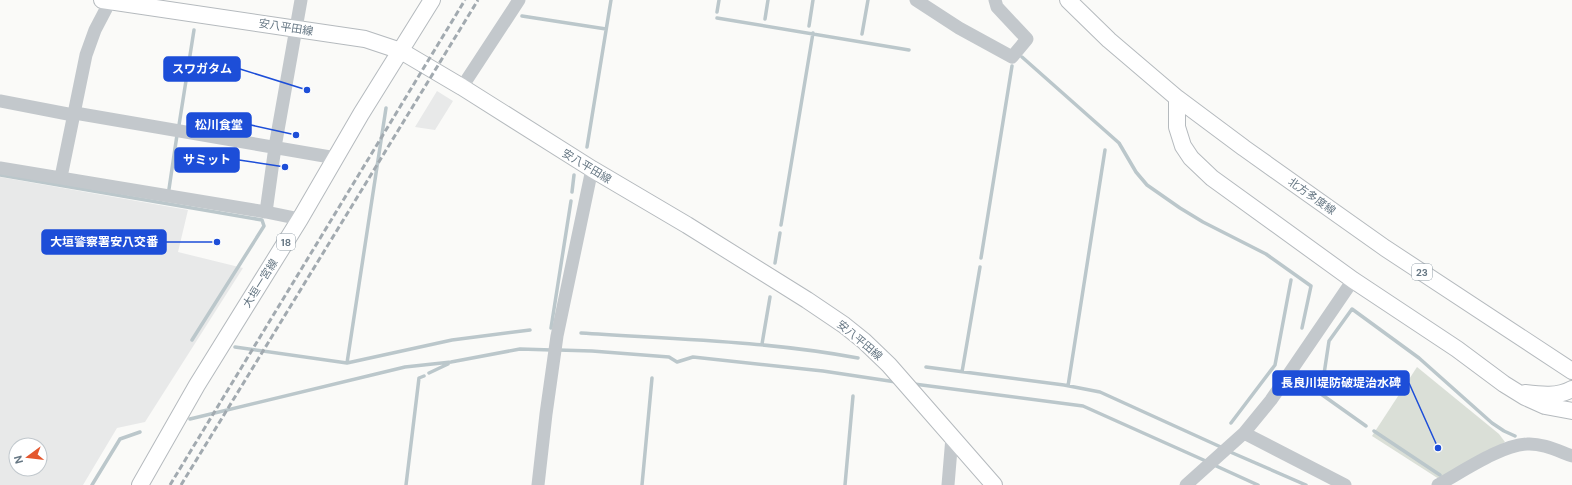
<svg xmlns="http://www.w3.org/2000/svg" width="1572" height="485" font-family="'DM Sans','Noto Sans JP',sans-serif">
  <rect width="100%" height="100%" fill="#fafaf8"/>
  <path fill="#e8e9e9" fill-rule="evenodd" d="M437,91L453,101L435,130L415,127Z
    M0,177L188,210L178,252L243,268L145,422L117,428L83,485H0ZM16,445H40V469H16Z"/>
  <path fill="#dadfd7" d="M1417,367L1499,434L1505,442L1439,479L1372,436Z"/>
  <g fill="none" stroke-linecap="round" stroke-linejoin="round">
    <path stroke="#bbc7cb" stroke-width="3.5" d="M717,12L719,0
      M522,16L606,29
      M717,18L909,50
      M765,19L768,0
      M809,26L813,0
      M862,34L868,0
      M1022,57L1119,143L1136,172L1147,185L1180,208L1203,222L1266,254L1311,286L1302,328
      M179,125L194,30
      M587,147L611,0
      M0,175L262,220L264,226L192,340
      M169,189L177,135
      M572,192L574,175
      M781,225L813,33
      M981,258L1012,66
      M775,263L780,233
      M551,328L571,201
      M581,333C674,339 767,341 858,358
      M762,344L770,297
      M235,347L347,363L452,340L530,330
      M558,350L592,351L669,357L677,362L693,357L823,371L896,382
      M347,363L386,108
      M926,367L1064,385L1100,392L1223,448
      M962,372L980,267
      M429,373L448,364
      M914,384L1083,406L1208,462
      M1068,386L1105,150
      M190,419L405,367L451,362L520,349L552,350
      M1231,423L1275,365L1291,280
      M1366,426L1321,394L1329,341L1352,309L1419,358L1492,423L1504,431L1515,436
      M1374,431L1440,475
      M1228,451L1306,485
      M1214,465L1258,485
      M92,485L120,439L140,432
      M406,485L419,378L424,376
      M642,485L652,378
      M845,485L853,396"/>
    <g stroke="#b5babe" stroke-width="18">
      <path id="major" d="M102,0L365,39L401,51L462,87L592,169L687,225L807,300L844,325L864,341L889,365L994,485
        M1068,0L1109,40L1177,98L1244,148L1385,248L1572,371
        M1177,98V127L1183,146L1191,158L1212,178L1353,280L1457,349L1504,384L1525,397L1545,406L1572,411
        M1525,393C1541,395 1558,397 1572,389
        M140,485L197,385L300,219L361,114L432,0"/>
    </g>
    <path stroke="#c3c8cc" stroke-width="13" d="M916,0L959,28L1012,57L1027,39L997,7L995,0
      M462,87L519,0
      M0,101L73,115
      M75,113L336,158
      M0,168L266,212L300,219
      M61,177L86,55L95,30L106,9L108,1
      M266,212L275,147L301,0
      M1244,433L1345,485
      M538,485L546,414L557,336L592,169
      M948,485L952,437
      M1186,485L1244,433L1271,400L1353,280
      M1438,485C1462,472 1501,445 1527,444C1542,443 1558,451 1572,456"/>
    <use href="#major" stroke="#fff" stroke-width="16"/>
    <path stroke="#a2aab0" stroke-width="3" stroke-dasharray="6 3" stroke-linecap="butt" d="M170,485L465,0
      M181,485L478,0"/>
  </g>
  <g text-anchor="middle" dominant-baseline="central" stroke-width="4" stroke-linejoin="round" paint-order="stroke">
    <g fill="#fff" stroke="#939fa8" stroke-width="1">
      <rect x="277" y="234" width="18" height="16" rx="3"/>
      <rect x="1412" y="264" width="20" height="16" rx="3"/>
    </g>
    <g font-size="10" font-weight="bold" fill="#657683">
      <text x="286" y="242">18</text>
      <text x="1422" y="272">23</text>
    </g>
    <g font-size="11" fill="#657683" stroke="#fff">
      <text transform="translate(286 27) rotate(9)">安八平田線</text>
      <text transform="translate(587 166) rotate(31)">安八平田線</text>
      <text transform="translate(1312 196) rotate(35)">北方多度線</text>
      <text transform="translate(260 283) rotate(-58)">大垣一宮線</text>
      <text transform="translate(860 340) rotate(40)">安八平田線</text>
    </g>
  </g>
  <path fill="none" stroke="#1d4ed8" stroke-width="1.5" d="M307 90L240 69M296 135L251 125M285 167L239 160M217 242L166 242M1438 448L1409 383"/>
  <g fill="#1d4ed8" stroke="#fff" stroke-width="1.5">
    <circle cx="307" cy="90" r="4"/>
    <circle cx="296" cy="135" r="4"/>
    <circle cx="285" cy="167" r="4"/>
    <circle cx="217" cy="242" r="4"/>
    <circle cx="1438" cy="448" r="4"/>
  </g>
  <g fill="#1d4ed8" stroke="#1d4ed8" stroke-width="1.5">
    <rect x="164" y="57" width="76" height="24" rx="4"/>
    <rect x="187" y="113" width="64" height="24" rx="4"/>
    <rect x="175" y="148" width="64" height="24" rx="4"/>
    <rect x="42" y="230" width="124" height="24" rx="4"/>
    <rect x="1273" y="371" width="136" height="24" rx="4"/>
  </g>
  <g font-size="12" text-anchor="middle" font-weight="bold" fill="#fff">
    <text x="202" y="73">スワガタム</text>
    <text x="219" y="129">松川食堂</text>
    <text x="207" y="164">サミット</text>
    <text x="104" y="246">大垣警察署安八交番</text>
    <text x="1341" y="387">長良川堤防破堤治水碑</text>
  </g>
  <g transform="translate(28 457) rotate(255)"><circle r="19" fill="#ffffff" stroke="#c1c8cd"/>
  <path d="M0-3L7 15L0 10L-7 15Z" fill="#e4572e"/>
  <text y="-6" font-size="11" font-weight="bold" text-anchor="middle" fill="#657683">N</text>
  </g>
</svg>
